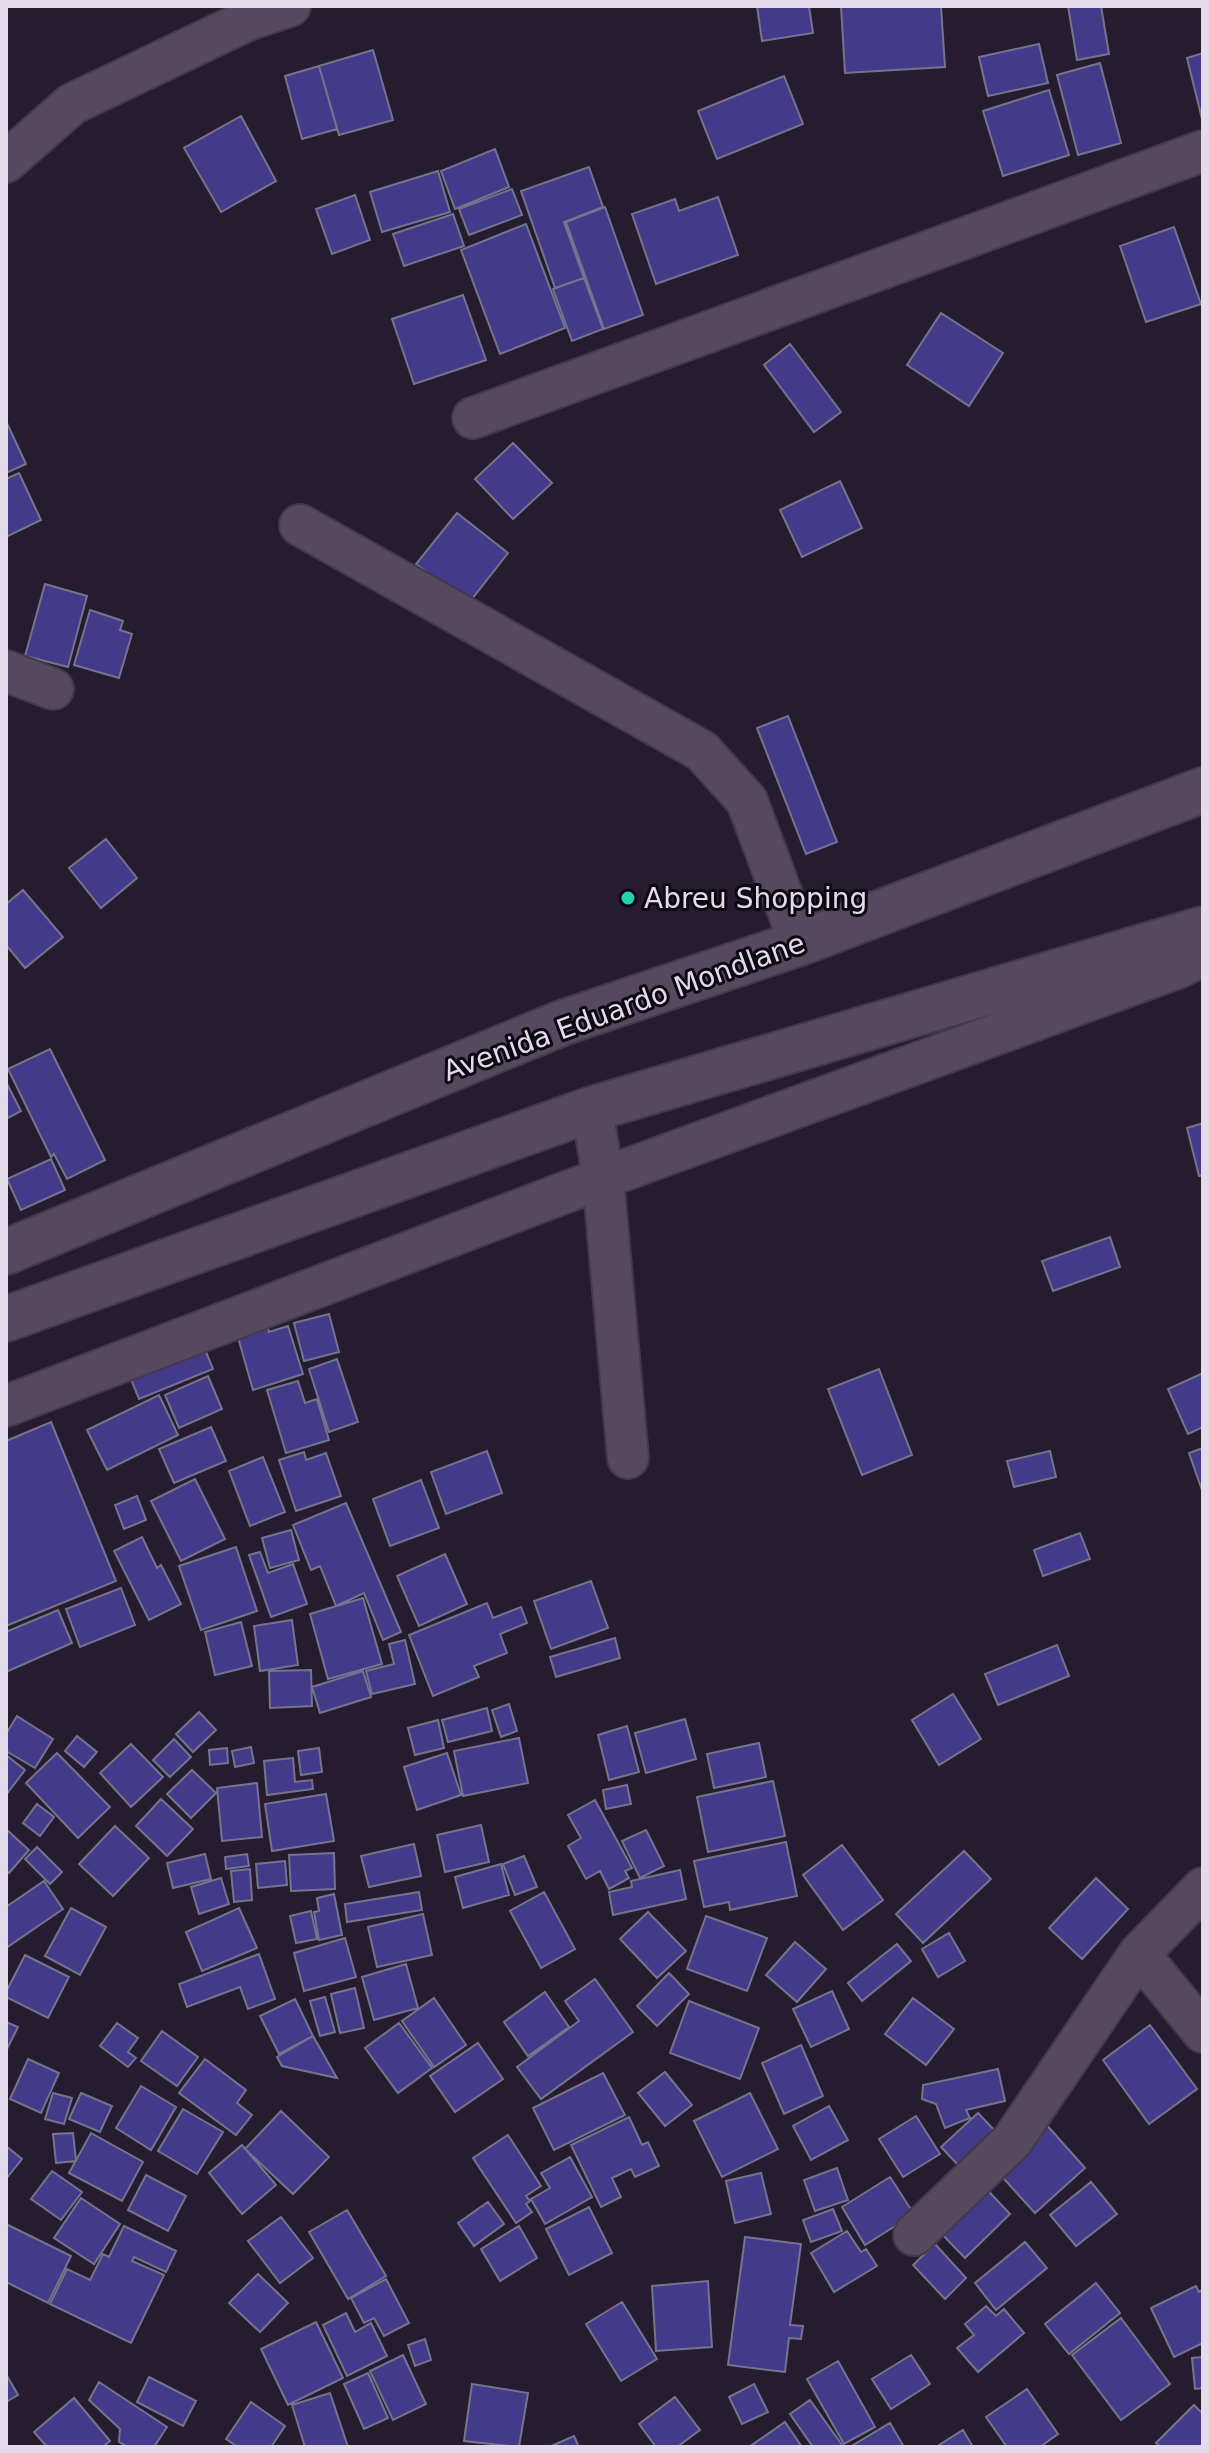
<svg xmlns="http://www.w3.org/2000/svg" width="1209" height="2453" font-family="'DejaVu Sans',sans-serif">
  <rect width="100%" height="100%" fill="#271c2f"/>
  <path fill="#433b89" stroke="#73748e" stroke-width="2" d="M757,6H809L813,33L762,41Z
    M841,6H941L945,67L845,73Z
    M1068,6H1101L1109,54L1077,60Z
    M1039,44L1048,83L988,96L979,57Z
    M373,50L393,120L339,135L319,66Z
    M1203,53V123L1187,58Z
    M1100,63L1121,143L1078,155L1057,75Z
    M319,66L337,129L302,139L285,76Z
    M784,76L803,124L717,159L698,111Z
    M1049,90L1069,155L1003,176L983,111Z
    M241,116L276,181L221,212L184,148Z
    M495,149L509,187L455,209L441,171Z
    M589,167L603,207L564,222L584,278L555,288L521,191Z
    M438,171L450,212L382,232L370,192Z
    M512,189L522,215L469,235L459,209Z
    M355,195L370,240L332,254L316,209Z
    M718,197L738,255L656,284L632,214L675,199L679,211Z
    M605,207L643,315L604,329L566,222Z
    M453,214L464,246L404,266L393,234Z
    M526,224L565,328L500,354L461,250Z
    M1174,227L1201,304L1146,322L1120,246Z
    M584,278L603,329L572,341L553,289Z
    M463,295L486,360L414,384L392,319Z
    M941,313L1003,353L969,406L907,365Z
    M790,344L841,412L814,432L764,365Z
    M6,421L26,464L6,473Z
    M513,443L552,483L513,519L475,479Z
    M19,473L41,520L6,537V479Z
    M840,481L862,528L802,557L780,510Z
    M457,513L508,553L468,604L416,564Z
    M45,584L87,596L68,667L25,656Z
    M90,610L123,621L120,630L132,634L119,678L74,665Z
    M788,716L837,842L806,854L757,728Z
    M106,839L137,878L101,908L69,868Z
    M23,890L63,937L25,968L6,945V904Z
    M50,1049L105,1160L67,1179L54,1154L51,1157L8,1069Z
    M6,1082L21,1111L6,1119Z
    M1203,1123V1175L1199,1176L1187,1128Z
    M51,1159L65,1190L21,1210L7,1179Z
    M1110,1237L1120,1267L1053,1291L1042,1261Z
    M329,1314L339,1352L304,1361L294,1323Z
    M267,1325L269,1332L288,1326L303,1374L253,1390L237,1334Z
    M204,1347L213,1369L139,1399L130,1377Z
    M337,1359L358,1422L329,1432L309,1369Z
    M879,1369L912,1455L862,1475L828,1389Z
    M1203,1373V1427L1188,1434L1168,1389Z
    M208,1376L222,1409L179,1428L165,1395Z
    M298,1381L305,1403L317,1399L329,1440L286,1453L267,1390Z
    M159,1395L178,1435L107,1470L87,1430Z
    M51,1422L116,1581L6,1626V1441Z
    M211,1427L226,1461L174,1483L159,1449Z
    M1203,1448V1493L1189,1453Z
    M487,1451L502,1493L446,1514L431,1472Z
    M1050,1451L1056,1477L1014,1487L1007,1461Z
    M304,1452L306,1460L326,1453L341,1496L296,1511L279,1460Z
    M263,1457L285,1512L250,1526L229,1471Z
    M195,1479L225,1539L181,1561L151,1501Z
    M421,1480L439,1528L390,1546L373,1499Z
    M137,1496L146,1520L124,1529L115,1505Z
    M346,1503L401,1632L383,1640L364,1593L336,1606L320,1566L311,1570L293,1525Z
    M291,1530L299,1560L270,1568L262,1538Z
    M1080,1533L1090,1559L1043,1576L1034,1550Z
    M142,1537L157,1568L161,1565L181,1604L149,1620L114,1551Z
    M236,1547L257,1611L201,1630L179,1566Z
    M260,1552L268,1573L293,1564L307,1604L271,1617L249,1555Z
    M445,1554L467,1604L419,1626L397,1576Z
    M591,1581L608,1628L551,1649L534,1601Z
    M121,1588L135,1625L80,1647L66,1609Z
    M363,1598L382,1664L328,1679L310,1614Z
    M487,1603L493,1618L521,1607L527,1623L500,1634L507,1653L474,1666L479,1677L433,1696L409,1635Z
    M58,1610L72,1643L6,1672V1632Z
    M292,1620L298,1665L260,1671L254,1626Z
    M241,1622L252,1666L215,1675L205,1632Z
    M615,1638L620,1658L556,1677L550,1657Z
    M405,1640L415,1684L372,1694L366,1671L394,1664L389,1644Z
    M1057,1645L1069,1676L998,1705L985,1674Z
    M311,1670L312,1706L270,1708L269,1671Z
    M363,1671L371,1697L320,1713L312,1687Z
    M953,1694L981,1739L939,1765L912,1720Z
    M509,1704L517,1731L501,1737L492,1710Z
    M487,1708L492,1731L448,1742L442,1720Z
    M199,1712L216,1730L193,1752L176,1734Z
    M17,1716L53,1739L35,1768L6,1751V1734Z
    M685,1719L696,1759L646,1773L635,1733Z
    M438,1720L444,1748L415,1755L408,1728Z
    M627,1726L639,1772L609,1780L598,1735Z
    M77,1736L97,1752L84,1767L65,1751Z
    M519,1738L528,1783L463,1796L454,1751Z
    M174,1739L191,1757L170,1777L153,1760Z
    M759,1743L766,1777L714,1788L707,1754Z
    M131,1744L163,1777L131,1807L100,1773Z
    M251,1747L254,1763L235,1767L232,1751Z
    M227,1748L228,1763L210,1765L209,1750Z
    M319,1748L322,1772L301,1775L298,1751Z
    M57,1753L110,1807L78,1838L26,1783Z
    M447,1753L461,1795L417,1810L404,1767Z
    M6,1755L25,1770L6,1795Z
    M293,1758L295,1782L312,1780L313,1789L267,1795L264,1761Z
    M192,1770L216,1793L191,1818L167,1794Z
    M773,1781L785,1836L708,1852L697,1797Z
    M257,1783L262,1837L222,1841L217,1788Z
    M627,1785L631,1804L606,1809L603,1790Z
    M326,1794L334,1841L272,1851L265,1804Z
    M161,1799L193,1829L167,1856L136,1826Z
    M595,1800L632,1868L625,1871L629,1878L609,1889L600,1871L586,1879L568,1846L581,1838L568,1815Z
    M37,1804L54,1817L40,1836L23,1823Z
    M481,1825L489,1862L445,1872L437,1835Z
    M115,1826L149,1858L113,1896L79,1864Z
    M6,1829L29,1850L9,1873L6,1870Z
    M646,1830L664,1866L640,1878L622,1841Z
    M786,1842L797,1896L730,1910L729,1902L704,1907L694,1861Z
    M414,1844L421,1876L369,1887L361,1856Z
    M842,1845L883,1900L843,1930L803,1875Z
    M37,1847L62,1872L50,1884L25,1859Z
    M964,1851L991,1879L923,1943L896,1914Z
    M334,1853L335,1889L291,1891L289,1855Z
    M205,1854L211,1879L173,1888L167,1863Z
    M247,1854L249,1866L226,1869L225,1857Z
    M524,1856L537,1887L515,1895L503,1864Z
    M285,1861L287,1885L258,1888L256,1864Z
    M501,1864L509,1895L463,1908L455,1877Z
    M250,1869L252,1900L234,1902L231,1871Z
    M680,1870L686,1899L613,1915L609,1892L632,1887L631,1881Z
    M221,1878L229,1904L199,1914L191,1887Z
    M1096,1878L1128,1909L1082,1959L1049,1928Z
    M44,1881L63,1909L6,1948V1907Z
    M419,1892L422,1910L347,1922L345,1904Z
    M544,1892L575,1949L541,1968L510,1911Z
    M334,1894L342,1935L319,1940L314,1912L319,1911L317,1898Z
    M71,1908L106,1927L80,1975L45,1956Z
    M239,1908L257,1948L202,1971L186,1932Z
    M311,1911L317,1939L296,1943L290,1916Z
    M648,1912L686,1951L657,1978L620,1939Z
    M423,1914L432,1955L377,1967L368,1927Z
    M706,1916L767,1938L747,1991L687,1969Z
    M949,1933L965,1961L938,1977L922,1949Z
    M345,1938L356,1977L304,1991L294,1953Z
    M795,1942L826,1969L797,2002L766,1975Z
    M897,1944L911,1961L862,2001L848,1983Z
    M259,1954L275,1999L248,2009L240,1987L187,2007L179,1984Z
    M25,1955L69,1977L48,2018L6,1997V1992Z
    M406,1964L418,2008L374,2020L362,1977Z
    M669,1973L689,1994L657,2026L637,2006Z
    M595,1979L633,2032L541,2099L517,2067L579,2021L565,2001Z
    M355,1988L364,2028L340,2033L331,1994Z
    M832,1991L849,2029L811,2047L793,2009Z
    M545,1992L569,2027L528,2056L504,2022Z
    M325,1997L335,2032L320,2036L310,2001Z
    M434,1998L466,2045L434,2067L402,2021Z
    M913,1998L954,2029L926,2065L885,2034Z
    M295,1999L313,2036L279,2054L260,2016Z
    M689,2001L759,2028L740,2079L670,2053Z
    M6,2022L18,2027L6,2051Z
    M117,2023L138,2038L128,2052L136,2058L128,2067L100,2046Z
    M399,2023L432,2068L398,2093L365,2048Z
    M1150,2025L1197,2089L1149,2124L1103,2060Z
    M162,2031L198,2057L177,2086L141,2061Z
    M313,2036L337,2078L282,2066L277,2057Z
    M478,2043L503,2079L455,2112L430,2076Z
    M801,2045L823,2096L784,2114L762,2063Z
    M28,2059L59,2073L41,2113L10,2099Z
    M205,2059L246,2090L237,2103L252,2115L236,2135L179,2093Z
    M998,2069L1005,2101L966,2110L970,2118L945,2128L936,2104L922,2099L923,2085Z
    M665,2072L692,2105L665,2126L638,2093Z
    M603,2073L625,2115L554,2150L533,2108Z
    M141,2086L176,2107L151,2150L116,2128Z
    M53,2093L72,2098L64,2124L45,2119Z
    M81,2093L112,2106L100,2132L69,2119Z
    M750,2093L778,2149L722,2177L694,2121Z
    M829,2106L848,2140L811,2160L793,2126Z
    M183,2109L223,2132L197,2174L158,2151Z
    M281,2111L329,2157L293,2194L245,2149Z
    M978,2113L996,2132L959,2166L941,2147Z
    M916,2116L940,2154L903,2177L879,2139Z
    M629,2117L642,2145L648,2142L659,2166L635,2177L631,2169L612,2178L621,2197L601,2207L571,2145Z
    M1044,2122L1085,2168L1035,2213L994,2168Z
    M73,2133L76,2161L56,2163L53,2134Z
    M91,2133L143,2162L122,2201L69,2173Z
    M508,2135L541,2186L526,2196L530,2201L526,2204L532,2212L516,2223L473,2158Z
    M242,2145L276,2185L242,2214L209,2173Z
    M6,2146L22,2159L6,2179Z
    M570,2157L592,2197L545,2224L531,2199L550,2188L541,2173Z
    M837,2168L848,2200L815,2211L804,2180Z
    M52,2171L82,2192L61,2220L31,2199Z
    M761,2173L771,2214L735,2223L726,2181Z
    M146,2175L186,2196L168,2231L128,2210Z
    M890,2177L914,2214L865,2245L842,2207Z
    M978,2180L1010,2214L965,2258L932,2224Z
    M1091,2182L1117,2214L1076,2246L1050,2215Z
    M81,2198L120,2224L94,2264L54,2238Z
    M488,2202L504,2224L474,2246L458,2223Z
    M589,2207L612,2253L569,2275L546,2229Z
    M833,2209L842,2231L811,2242L803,2220Z
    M347,2210L386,2276L348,2299L309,2232Z
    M281,2217L313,2258L280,2283L248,2241Z
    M6,2224L71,2256L48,2303L6,2282Z
    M124,2226L176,2251L166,2272L134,2257L132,2261L164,2275L131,2343L50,2304L67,2269L90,2280L103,2254L109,2257Z
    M519,2226L537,2258L500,2281L481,2249Z
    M847,2231L861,2252L866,2249L877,2266L834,2292L811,2253Z
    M745,2237L801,2244L790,2325L803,2326L801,2339L789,2338L785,2372L728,2365Z
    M1025,2242L1047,2268L996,2310L975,2283Z
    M935,2244L966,2278L945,2299L913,2265Z
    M258,2274L288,2303L260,2332L229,2303Z
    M386,2279L409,2323L384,2336L374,2318L364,2323L351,2298Z
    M708,2281L712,2347L656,2351L652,2286Z
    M1096,2283L1120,2313L1069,2354L1045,2324Z
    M1196,2286L1199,2292L1203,2289V2343L1174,2357L1151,2308Z
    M622,2302L657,2359L621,2381L586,2324Z
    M986,2306L996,2316L1004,2309L1024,2333L978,2372L957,2348L974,2335L965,2324Z
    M346,2313L355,2332L371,2323L387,2356L347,2376L323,2325Z
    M1121,2318L1170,2384L1121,2420L1072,2355Z
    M316,2322L343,2378L288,2405L261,2349Z
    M425,2339L431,2360L415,2366L408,2345Z
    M403,2355L426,2404L393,2420L370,2371Z
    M911,2355L930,2384L891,2409L872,2379Z
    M1203,2357V2388L1195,2389L1192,2358Z
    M838,2361L875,2427L844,2444L807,2379Z
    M368,2373L388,2418L364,2429L344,2384Z
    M6,2374L18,2395L6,2402Z
    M149,2377L196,2401L183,2426L137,2402Z
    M99,2382L167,2427L154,2447H128L119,2442L120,2429L89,2400Z
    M472,2384L528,2393L519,2447L464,2441Z
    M754,2384L768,2412L742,2424L729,2397Z
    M1027,2389L1058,2434L1040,2447H1007L986,2417Z
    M330,2393L348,2447H305L292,2405Z
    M675,2397L700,2430L677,2447H656L639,2424Z
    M74,2398L110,2441L103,2447H47L34,2432Z
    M810,2400L842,2445L839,2447H813L790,2414Z
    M251,2402L285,2426L271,2447H238L226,2439Z
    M1194,2405L1203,2414V2447H1161L1156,2443Z
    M785,2422L802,2447H749Z
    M890,2423L904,2447H850Z
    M963,2430L973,2447H936Z
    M574,2436L579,2447H549Z"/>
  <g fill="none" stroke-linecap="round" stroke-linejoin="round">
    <g stroke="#433949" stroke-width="44">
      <path id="street" d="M6,162L72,104L248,20L290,6
        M473,418L1203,151
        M300,525L702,751L747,801L800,943
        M6,671L53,689
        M592,1109L603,1178L628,1458
        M6,1406L603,1178L1180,967L1203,955
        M1139,1954L1203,2032
        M914,2235L1012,2141L1139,1954L1203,1888"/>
    </g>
    <g stroke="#433949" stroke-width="48">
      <path id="secondary" d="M6,1252L562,1023L800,943L1203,790
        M6,1319L592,1109L1203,929"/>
    </g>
    <use href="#street" stroke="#56495f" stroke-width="40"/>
    <use href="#secondary" stroke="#56495f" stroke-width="44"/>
  </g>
  <circle fill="#22d5af" stroke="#0d0811" stroke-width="3" cx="628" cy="898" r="8"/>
  <g text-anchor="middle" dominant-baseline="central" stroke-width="6" stroke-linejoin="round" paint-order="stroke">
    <g font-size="28" fill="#e3dbe9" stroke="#0d0811" text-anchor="start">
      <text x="644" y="898">Abreu Shopping</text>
    </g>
    <g font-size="28" fill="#e3dbe9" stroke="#0d0811">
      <text transform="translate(624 1007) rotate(-20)">Avenida Eduardo Mondlane</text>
    </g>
  </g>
  <rect width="1209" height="2453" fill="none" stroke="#e3dbe9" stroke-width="16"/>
</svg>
